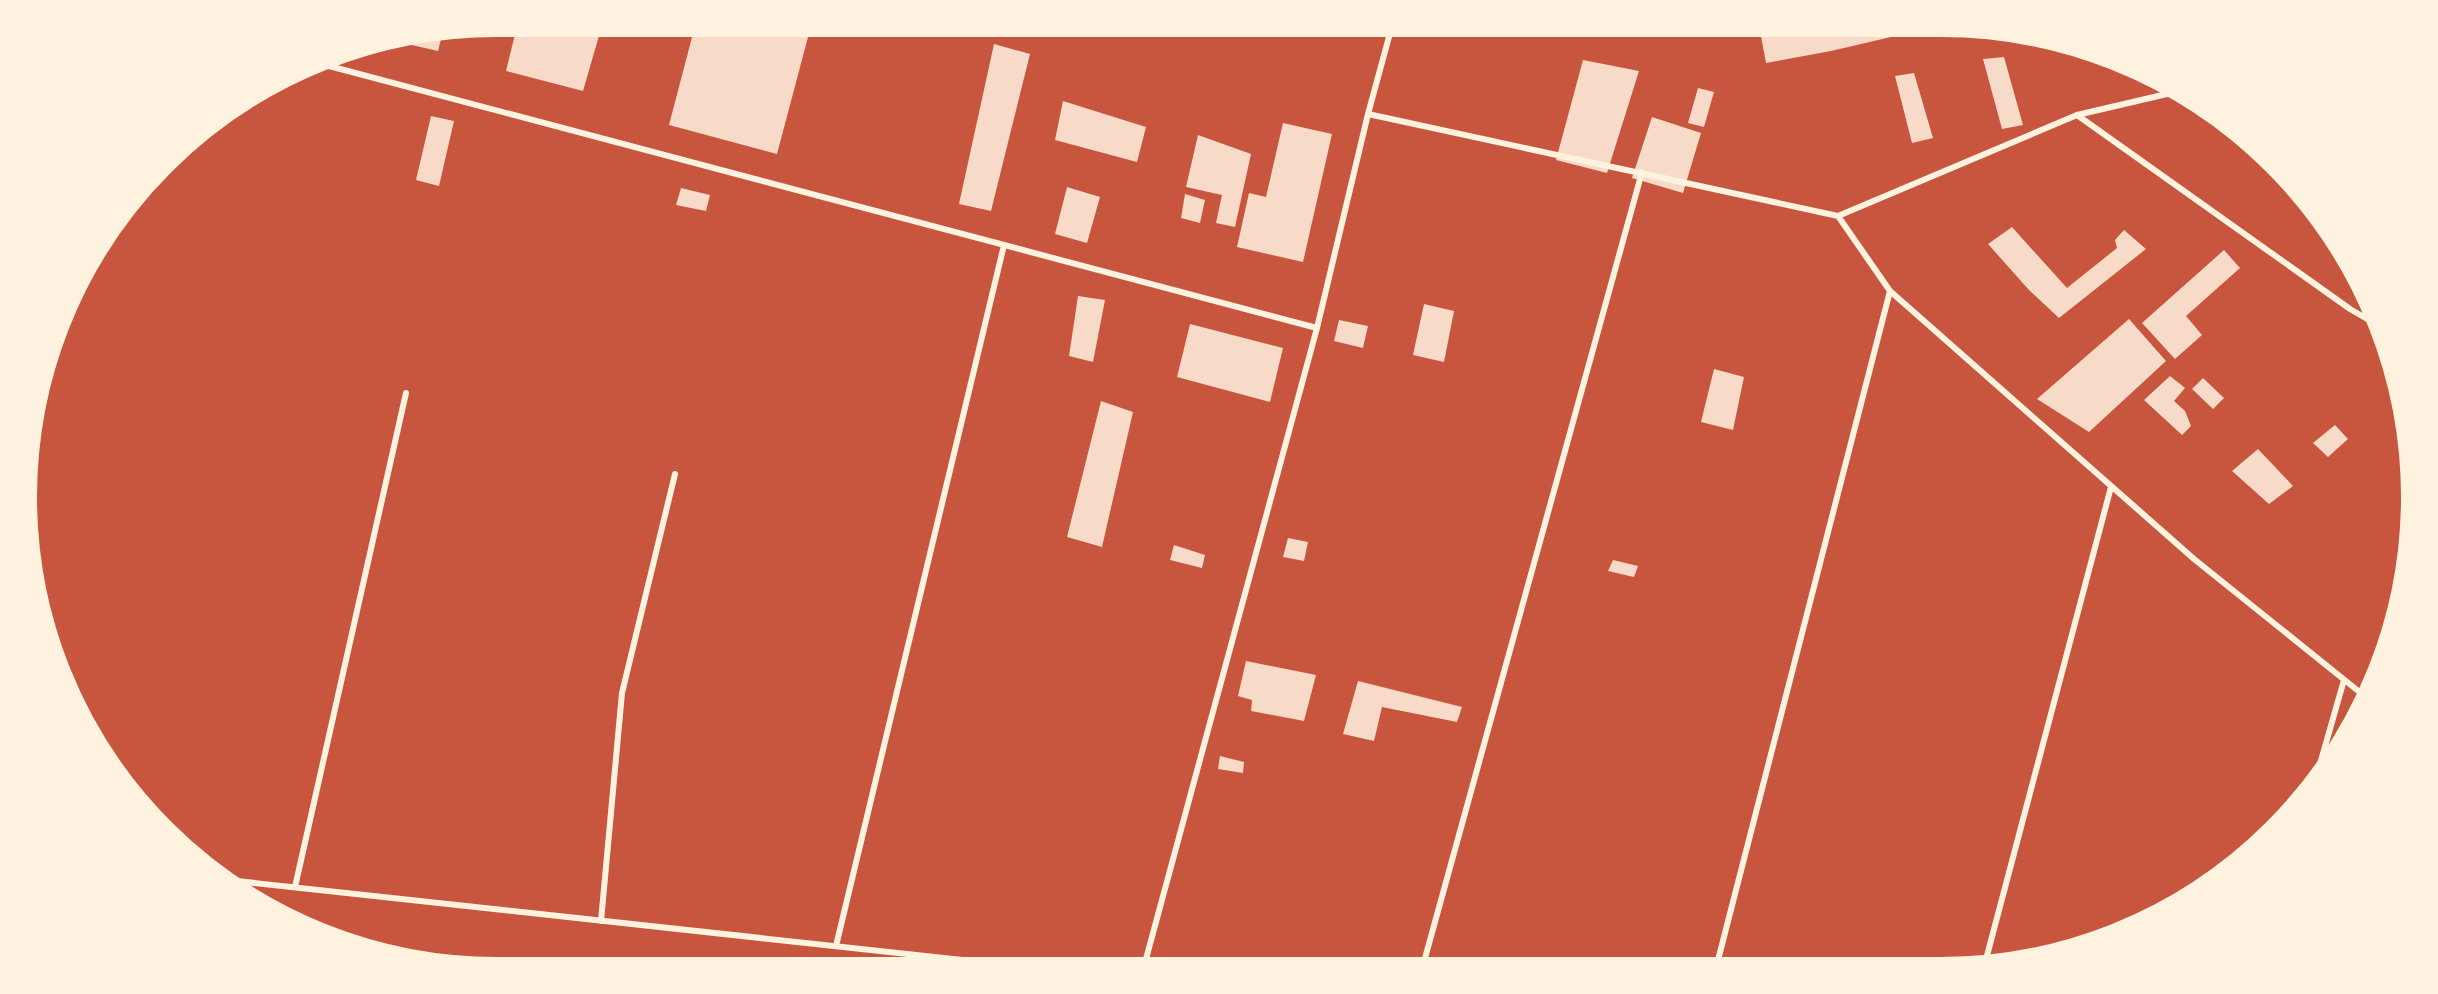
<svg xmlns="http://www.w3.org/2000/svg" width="2438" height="994" font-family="'Fira Sans',sans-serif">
  <rect width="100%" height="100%" fill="#c8553d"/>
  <path fill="#f7dbc8" d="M518,22H603L583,91L506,71Z
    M696,22H812L777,154L669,125Z
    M1807,22H1941L1972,28L1936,35L1934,27L1831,51L1766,63L1760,31Z
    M443,31L438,51L407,44L409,37Z
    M994,44L1030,54L991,211L959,204Z
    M2004,57L2023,125L2002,129L1983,59Z
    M1583,60L1639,71L1607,173L1556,160Z
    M1914,73L1933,138L1912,143L1895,76Z
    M1698,88L1714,92L1704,127L1688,123Z
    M1063,101L1146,127L1137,162L1055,140Z
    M431,116L454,121L439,186L416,180Z
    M1652,117L1701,133L1683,193L1632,178Z
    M1283,123L1332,134L1303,262L1237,247L1249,193L1266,197Z
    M1198,135L1251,154L1235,227L1216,223L1222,195L1186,187Z
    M1067,187L1100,197L1087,243L1055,234Z
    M681,188L710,195L706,211L676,205Z
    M1185,194L1205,200L1200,223L1181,218Z
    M2012,227L2067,288L2117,248L2115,240L2124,230L2146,249L2059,318L2029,290L1988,244Z
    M2224,250L2240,268L2186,316L2202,335L2175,359L2142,323Z
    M1078,296L1105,300L1093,362L1069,356Z
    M1424,304L1454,311L1444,362L1413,355Z
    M2129,319L2166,361L2089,432L2037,399Z
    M1339,320L1368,326L1363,348L1334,341Z
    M1190,324L1283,348L1270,402L1177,377Z
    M1714,369L1744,377L1733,430L1701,422Z
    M2170,376L2185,388L2174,401L2185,411L2191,426L2182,435L2144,400Z
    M2203,378L2224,398L2213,409L2192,389Z
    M1101,401L1133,412L1102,547L1067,537Z
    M2335,425L2348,439L2328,457L2313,443Z
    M2258,449L2293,486L2269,504L2232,471Z
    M1288,538L1308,542L1304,561L1283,557Z
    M1174,545L1205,555L1202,568L1170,560Z
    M1613,560L1638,566L1634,577L1608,571Z
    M1246,661L1316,675L1304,721L1251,711L1252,700L1238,696Z
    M1358,681L1462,707L1457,722L1382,707L1374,741L1343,734Z
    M1220,756L1244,762L1243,773L1218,769Z"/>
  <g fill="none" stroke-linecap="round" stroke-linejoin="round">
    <path stroke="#fff3e0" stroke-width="6" d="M314,62L1317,328
      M1368,114L1838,216L2077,115L2184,90
      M2077,115L2350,309L2381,327
      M1838,216L1890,291L2194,559L2367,698
      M2314,785L2344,680
      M218,879L1055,970
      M295,887L406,393
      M601,921L622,693L675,474
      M836,946L1004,245
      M1984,967L2111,487
      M1716,968L1890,291
      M1422,969L1642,172
      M1143,970L1317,328L1368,114L1393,22"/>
  </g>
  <path d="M0 0H2438V994H0ZM497 33H1941A464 464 0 0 1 2405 497V497A464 464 0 0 1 1941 961H497A464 464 0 0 1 33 497V497A464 464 0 0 1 497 33Z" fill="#fff3e0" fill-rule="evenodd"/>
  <path fill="none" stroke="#fff3e0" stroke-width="8" d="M497 33H1941A464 464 0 0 1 2405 497V497A464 464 0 0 1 1941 961H497A464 464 0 0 1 33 497V497A464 464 0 0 1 497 33Z"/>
</svg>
